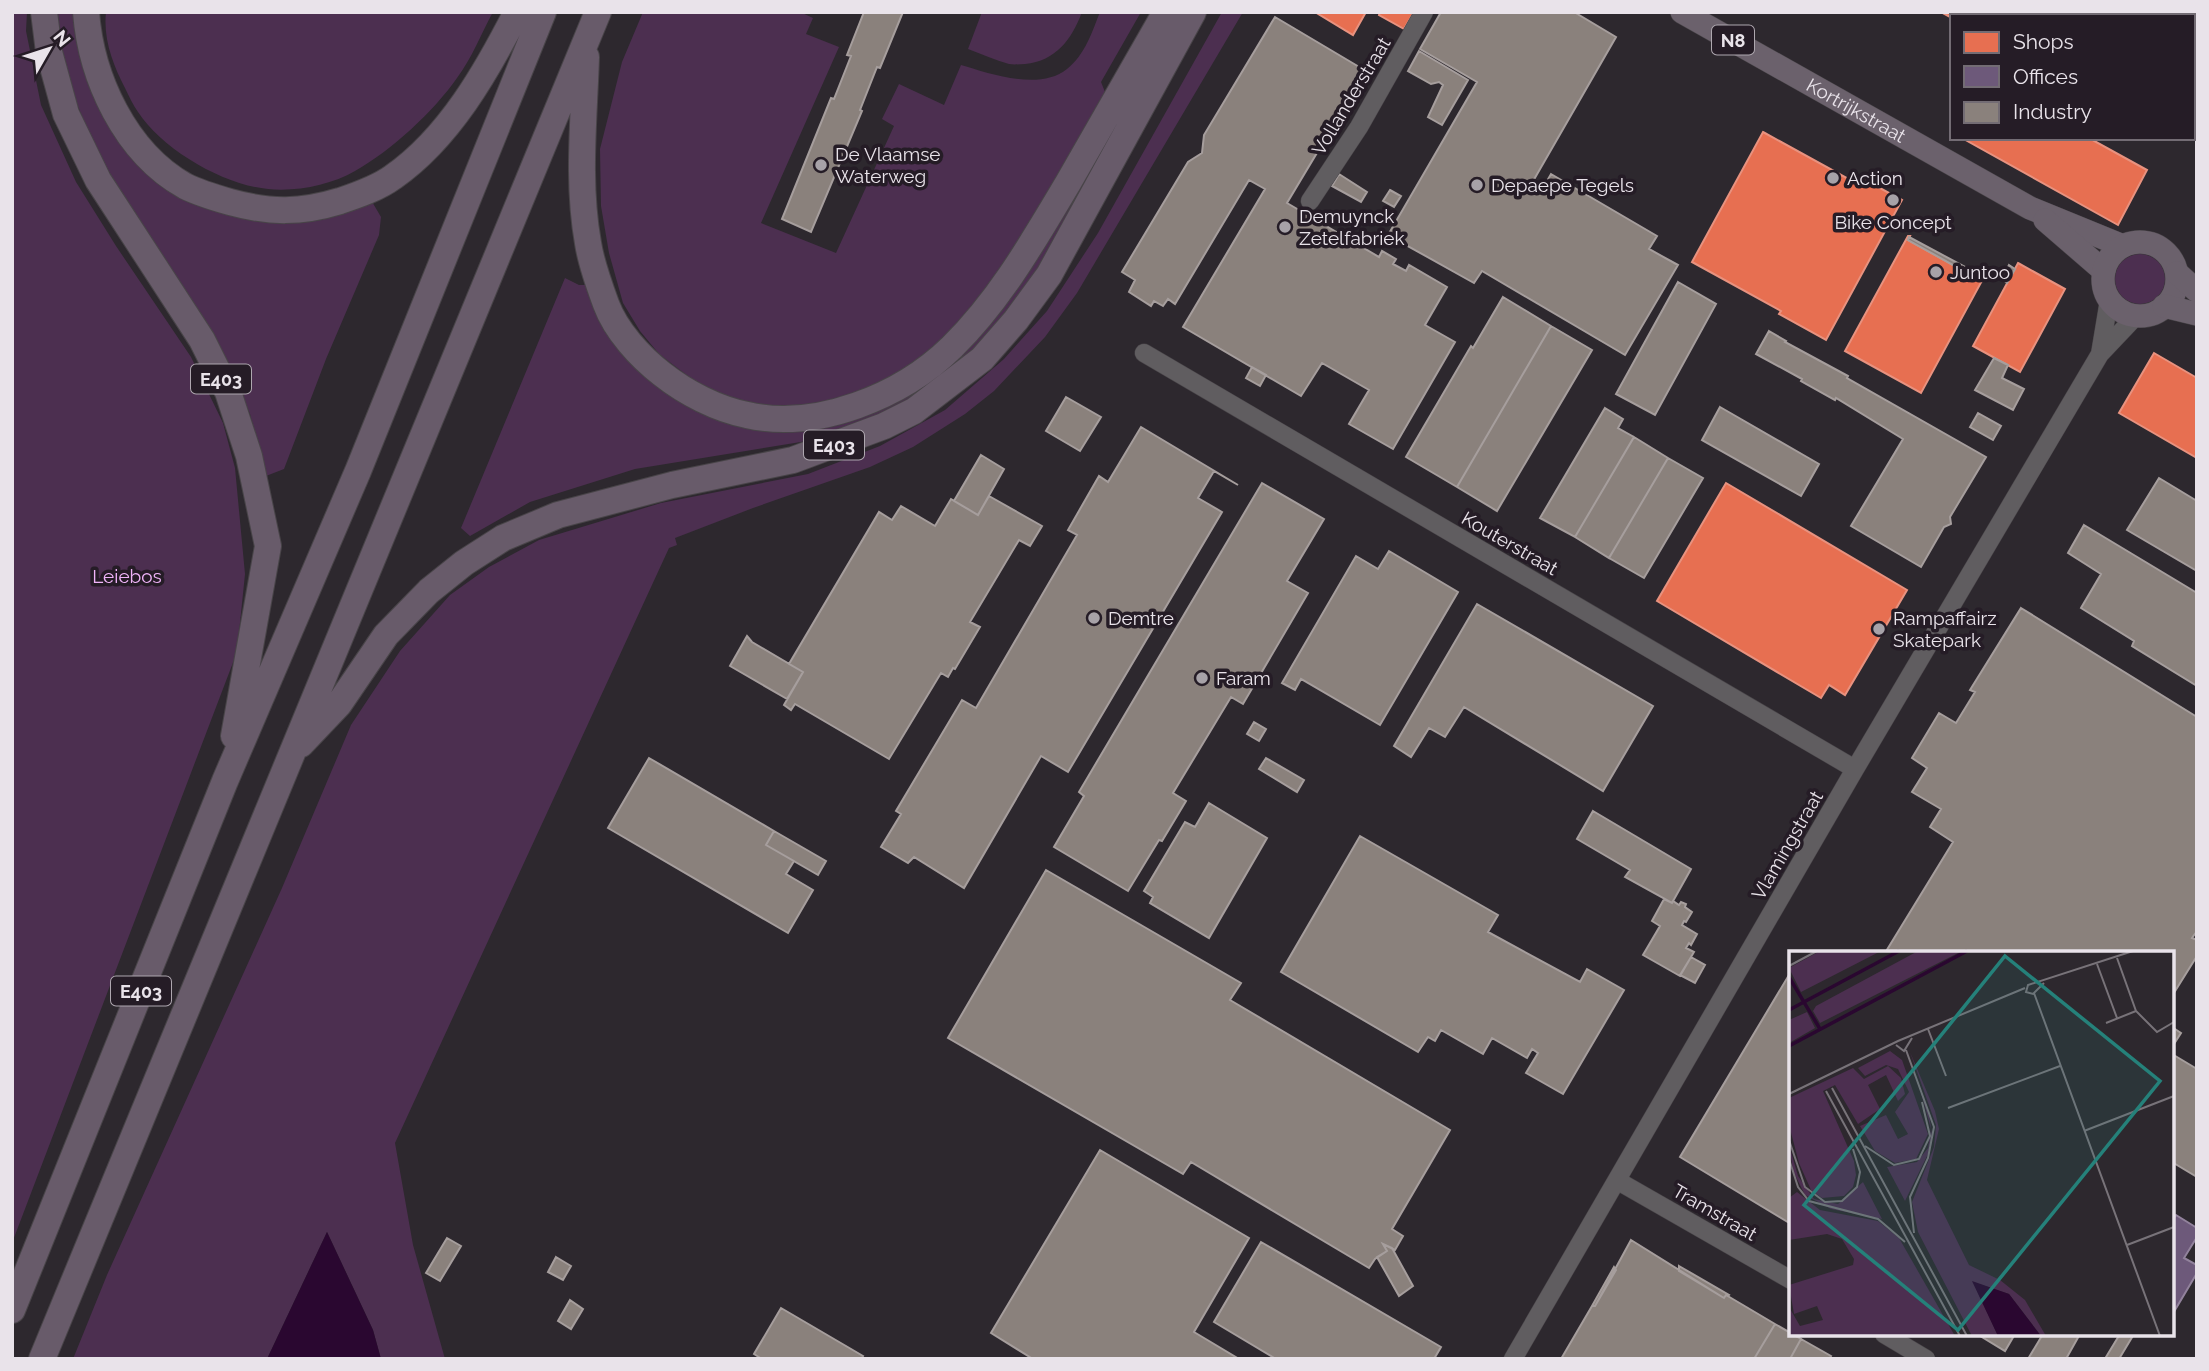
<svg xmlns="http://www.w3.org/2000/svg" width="2209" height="1371" font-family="Raleway,sans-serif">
  <rect width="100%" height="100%" fill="#2d282e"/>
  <path fill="#4c2f50" d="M12,12H27L26,31L41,105L76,182L116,246L191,357L223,423L235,468L245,574L237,652L12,1243Z
    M56,12H77V24L181,194L371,200L381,217L379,235L326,359L284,469L266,476L250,414L231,371L98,159L73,93L61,46Z
    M106,12H493C481,34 472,58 457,78C434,111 391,151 355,171C331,185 296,192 268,189C223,185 162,149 138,112C133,105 129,96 125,88C113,65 103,39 106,12Z
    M643,12H800L813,18L806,34L839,47L761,223L836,253L894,126L882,119L899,84L944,105L961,65C991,74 1040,91 1067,69C1085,55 1092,32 1100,12H1141L1101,82L1105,92L1006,267L958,328L922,360L864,392L814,405L772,407L733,399L693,380L659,354L640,331L623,303L609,253L601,206L600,149L622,62Z
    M982,12H1082C1072,39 1056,61 1025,64C1020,64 1015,65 1009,64C995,60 982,54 968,49Z
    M1222,12H1243L1077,293L1045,337L994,391L965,414L913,447L870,467L753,508L675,538L677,545L669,548L395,1143L413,1245L445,1359H381L373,1330L327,1232L267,1359H73L107,1275L282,888L351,725L400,651L450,595L489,567L539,540L661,503L808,474L880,446L945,410L1004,359L1047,311L1098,233Z
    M1119,111L1128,117L1039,271L999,323L966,358L886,415L813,440L635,469L530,502L470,536L461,528L565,278L579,285H588L610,335L631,364L662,390L718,419L922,385Z
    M2115 279a25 25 0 1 1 50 0a25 25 0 1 1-50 0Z"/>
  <path fill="#2a0730" d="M327,1232L373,1330L381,1359H267Z"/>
  <path fill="#e76f51" stroke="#e8927f" stroke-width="2" d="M1315,12H1366L1353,35Z
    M1380,12H1414L1404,29L1379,15Z
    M1941,12H1988L1986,16H1952V18Z
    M2029,12H2177L2183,16H2033Z
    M2193,21L2197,23V76L2193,74Z
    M1763,132L1852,181L1856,175L1902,200L1826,340L1779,314L1781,311L1692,262Z
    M1962,138H2089L2147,170L2118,225Z
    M1908,236H1910L1908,240L1980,280L1982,276L1984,277L1921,393L1845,351Z
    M2018,263L2065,289L2020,372L1973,346Z
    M2154,353L2197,378V458L2119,413Z
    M1726,483L1907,590L1845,695L1829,685L1821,698L1657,601Z"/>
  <path fill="#6d597a" stroke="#92829c" stroke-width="2" d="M2176,1215L2197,1228V1237L2184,1258L2197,1265V1273L2172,1315V1221Z"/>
  <path fill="#8a817c" stroke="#a69e9d" stroke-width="2" d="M864,12H903L880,68L877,67L860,110L862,111L811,232L782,219L831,98L834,99L851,56L847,55Z
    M1441,12H1574L1616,37L1532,183L1543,188L1551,174L1657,236L1649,249L1678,265L1625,355L1482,271L1474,283L1388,235L1477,82L1420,49Z
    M1275,17L1366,71L1287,203L1379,257L1382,251L1396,259L1393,264L1406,271L1409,265L1447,287L1425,325L1455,342L1393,449L1349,424L1369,390L1322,363L1301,396L1183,327L1265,189L1249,180L1175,304L1168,299L1163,306L1154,301L1151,306L1129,292L1135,280L1122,272L1188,162L1202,153L1204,135Z
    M1419,51L1468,80L1442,125L1428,117L1443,85L1439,82L1431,84L1408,71Z
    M1339,174L1367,192L1361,202L1332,186Z
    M1390,190L1401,196L1394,207L1383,201Z
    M1909,237L1982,276L1980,280L1908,240Z
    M2009,265L2015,269L2007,283L2002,279Z
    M1678,282L1716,304L1655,415L1616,394Z
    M1503,297L1551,326L1457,487L1406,457L1471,346L1473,348Z
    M1551,326L1592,350L1497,511L1457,487Z
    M1769,331L1786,341L1785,342L1848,376L1847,378L1986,457L1950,517L1951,524L1944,527L1921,567L1851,526L1903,439L1836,398L1835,400L1801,381L1802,379L1756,354Z
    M1994,358L2008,365L2002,378L2024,389L2013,410L1975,390Z
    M1252,367L1266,375L1260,386L1246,378Z
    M1066,397L1101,417L1080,451L1046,431Z
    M1720,407L1819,464L1801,496L1702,440Z
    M1605,408L1623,419L1618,428L1634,437L1575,537L1540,518Z
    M1978,413L2001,426L1993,440L1970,427Z
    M1141,427L1238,485L1214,471L1198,498L1222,512L1068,772L1041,756L964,888L914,857L908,863L881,847L901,814L896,811L962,700L976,708L1077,535L1068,530L1099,476L1108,482Z
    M1634,437L1668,458L1609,558L1575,537Z
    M981,455L1004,469L978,515L954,501Z
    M1668,458L1703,478L1644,578L1609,558Z
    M2159,478L2197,501V571L2127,530Z
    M1262,483L1324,519L1287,581L1308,593L1243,704L1231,697L1173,793L1186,801L1162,841L1159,840L1128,891L1054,847L1084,796L1079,792Z
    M989,496L1042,526L1030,546L1019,540L970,622L980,627L955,669L953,668L948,677L941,673L889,759L795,704L791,710L784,705L803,672L789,664L879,512L892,520L901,506L935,526L951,499L978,515Z
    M2084,525L2197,593V686L2132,646L2134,641L2081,608L2101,574L2068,553Z
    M1389,551L1458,592L1380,725L1301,679L1295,690L1282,683L1356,556L1378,569Z
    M1477,604L1653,706L1603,791L1464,707L1445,737L1429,728L1411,757L1394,746Z
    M2021,608L2197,717V931L2192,938L2197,940V956L2172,996V953H1885L1953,842L1930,827L1941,809L1912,792L1927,768L1912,758L1939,713L1956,723L1975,692L1970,690Z
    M747,636L752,642L803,672L787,699L730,666Z
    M1254,722L1266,729L1259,741L1247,734Z
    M649,758L774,831L766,845L794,861L786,874L813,890L788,933L608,828Z
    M1266,758L1304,780L1297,792L1259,769Z
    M1209,803L1267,838L1209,938L1150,903L1153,897L1144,891L1185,822L1195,827Z
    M1593,811L1691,869L1672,903L1625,877L1630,870L1577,839Z
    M774,831L826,861L818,875L766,845Z
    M1360,836L1498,915L1488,932L1580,982L1587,969L1624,990L1563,1094L1526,1073L1538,1053L1532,1049L1527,1058L1492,1038L1483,1054L1441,1030L1435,1041L1428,1037L1418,1052L1281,972Z
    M1046,870L1241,983L1230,1000L1450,1130L1392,1229L1403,1236L1395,1250L1383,1244L1387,1251L1375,1259L1369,1268L1191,1162L1183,1174L948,1038Z
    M1664,899L1672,903L1673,901L1679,905L1681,902L1686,904L1685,907L1692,912L1686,922L1684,921L1682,925L1697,934L1691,945L1689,943L1686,948L1694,952L1680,976L1643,955L1660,926L1652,921Z
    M1691,957L1705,965L1695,983L1680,975Z
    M1789,975L1791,976V1224L1680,1157Z
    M2172,1027L2181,1033L2172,1047Z
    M2172,1054L2197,1069V1177L2172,1162Z
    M1100,1150L1249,1238L1194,1332L1239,1359H1033L991,1333Z
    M447,1238L461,1246L440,1281L426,1273Z
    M1631,1240L1724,1298L1726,1295L1775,1324L1754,1359H1561L1592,1306H1595Z
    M1261,1242L1441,1347L1434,1359H1276L1214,1322Z
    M1383,1244L1392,1248L1413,1286L1399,1296L1377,1257L1387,1251Z
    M556,1257L571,1266L563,1280L548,1272Z
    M1679,1266L1729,1295L1728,1296L1726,1295L1724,1298L1679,1271Z
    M1614,1267L1616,1270L1595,1306H1592Z
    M570,1300L583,1309L571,1329L558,1321Z
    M781,1308L863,1356L861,1359H762L754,1354Z
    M1775,1324L1801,1339L1790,1359H1754Z
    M1977,1334H2015L2005,1351Z
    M2043,1334H2080L2066,1359H2028Z
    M2120,1334H2134L2119,1359H2108L2106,1357Z
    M1801,1339L1831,1356L1829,1359H1790Z"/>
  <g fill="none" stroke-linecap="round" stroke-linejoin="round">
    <g stroke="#484448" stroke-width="19">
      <path id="minor" d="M1310,201L1359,127L1424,12
        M1144,353L1855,769
        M2100,354L2109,300
        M1618,1181L1791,1280
        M1884,1334L1926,1359
        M1513,1359L1855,769L2100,354L2137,315"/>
    </g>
    <g stroke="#484448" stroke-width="24">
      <g id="major">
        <path id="s1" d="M1682,12L2030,208L2123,246"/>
        <path d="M2045,220L2104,271"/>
        <circle cx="2140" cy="279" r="37"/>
        <path d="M2177,273L2197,291"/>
        <path d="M2164,306L2197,314"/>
      </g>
    </g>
    <g stroke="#484448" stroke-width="28">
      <path id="highway" d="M44,12L49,52L66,114L98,180L202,340L228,392L249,456L268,546L234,736
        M86,12C91,78 125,152 185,186C199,193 216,198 230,202C270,213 301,213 340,201C358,195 378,188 393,177C449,138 487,71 517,12
        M586,57C584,119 577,182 588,243C591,263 599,285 606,304C616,331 640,357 662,374C686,393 717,409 747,415C817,431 902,396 952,347C1000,300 1034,240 1068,183C1101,126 1133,69 1166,12
        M301,744L339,704L386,635L429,591L464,563L503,538L558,515L672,485L793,460L884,426L914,411L982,359L1016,320L1049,275L1193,12
        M12,1310L225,781L358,471L543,12
        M42,1359L598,12"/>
    </g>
    <use href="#minor" stroke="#605d60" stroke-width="18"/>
    <use href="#major" stroke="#6b616c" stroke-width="23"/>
    <use href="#highway" stroke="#685b6a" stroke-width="26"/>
  </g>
  <g fill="#a7a2a8" stroke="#251c26" stroke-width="2.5">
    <circle cx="821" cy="165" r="7"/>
    <circle cx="1833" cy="178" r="7"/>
    <circle cx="1477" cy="185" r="7"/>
    <circle cx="1893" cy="200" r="7"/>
    <circle cx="1285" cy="227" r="7"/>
    <circle cx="1936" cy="272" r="7"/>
    <circle cx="1094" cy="618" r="7"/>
    <circle cx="1879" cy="629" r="7"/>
    <circle cx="1202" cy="678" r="7"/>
  </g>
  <g text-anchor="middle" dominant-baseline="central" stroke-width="7" stroke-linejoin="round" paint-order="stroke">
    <g fill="#251c26" stroke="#aea7af" stroke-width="2">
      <rect x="1712" y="25.5" width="42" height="29" rx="5"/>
      <rect x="191" y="364.5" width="60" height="29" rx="5"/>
      <rect x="804" y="430.5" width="60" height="29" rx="5"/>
      <rect x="111" y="976.5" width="60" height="29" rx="5"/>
    </g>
    <g font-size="18" font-weight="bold" fill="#e9e3ea">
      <text x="1733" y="40">N8</text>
      <text x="221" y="379">E403</text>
      <text x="834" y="445">E403</text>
      <text x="141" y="991">E403</text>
    </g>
    <g font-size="19" fill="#e9e3ea" stroke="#251c26">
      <text transform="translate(1351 96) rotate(-59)">Vollanderstraat</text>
      <text stroke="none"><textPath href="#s1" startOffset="200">Kortrijkstraat</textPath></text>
      <text transform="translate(1510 543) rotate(30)">Kouterstraat</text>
      <text transform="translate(1787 845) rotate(-60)">Vlamingstraat</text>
      <text transform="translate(1715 1212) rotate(30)">Tramstraat</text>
    </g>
    <g font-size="19" fill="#e9e3ea" stroke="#251c26" text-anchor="start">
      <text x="835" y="154">De Vlaamse<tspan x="835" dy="22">Waterweg</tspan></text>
      <text x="1847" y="178">Action</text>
      <text x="1491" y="185">Depaepe Tegels</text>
      <text x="1299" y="216">Demuynck<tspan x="1299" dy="22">Zetelfabriek</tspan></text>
      <text x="1893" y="222" text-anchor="middle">Bike Concept</text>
      <text x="1950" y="272">Juntoo</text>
      <text x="1108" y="618">Demtre</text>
      <text x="1893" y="618">Rampaffairz<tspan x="1893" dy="22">Skatepark</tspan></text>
      <text x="1216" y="678">Faram</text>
    </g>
    <g font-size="19" fill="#f0b4f9" stroke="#251c26">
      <text x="127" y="576">Leiebos</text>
    </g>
  </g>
  <g transform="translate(1789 951)">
    <rect width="385" height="385" fill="#2d282e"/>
    <path d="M31,0H92L12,41L0,17ZM129,0H173L31,72L24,60L27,55ZM18,61L26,77L0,92V69ZM101,100L113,109L139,183L127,208L106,212L86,200L71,175L97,164L109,188L119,183L106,161L120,141L109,118L97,114L76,125L69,117ZM121,101L146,160L150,178L138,229L180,314L211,329L236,349L257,385H252L220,343L184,331L209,385H183L129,281L123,251L145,196L147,174ZM99,115L112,127L116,143L109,150L97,124L79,134L91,158L69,173L46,134L34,140L65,210L67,224L64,236L55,245L33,247L22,239L10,212L0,174V147L64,117L75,128ZM131,138L140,162L143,185L139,203L116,250L98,216L128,211L139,197L142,178ZM0,194L9,225L25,248L49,253L74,231L93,268L42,258L16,244L4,220ZM8,241L31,259L89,270L110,287L166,385H0V356L11,375L34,369L28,355L5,363L0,334L64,314L65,308L53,288L38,283L0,289V247Z" fill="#4c2f50"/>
    <path d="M183,330L220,343L252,385H209Z" fill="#2a0730"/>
    <path fill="none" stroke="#2a0730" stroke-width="3.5" d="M0,26L31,78M0,59L110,0M0,95L178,0"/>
    <path fill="none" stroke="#787379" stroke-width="2" d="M328,7L347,60L368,81L385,71M308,13L328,67M0,15L28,0M255,32L244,43L237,41L239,34L344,0M245,42L371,385M317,72L347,60M139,78L157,125M107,94L115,100L123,87M117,99L145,176L139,207L121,246L125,282M43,137L178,385M37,140L171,385M0,143L109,90L236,37M159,157L271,115M295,180L385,145M0,189L16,236L36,251L53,250L68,236L71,221L64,198M76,195L105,214L130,208L141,185L133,151M0,208L9,236L20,250L89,268L116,291M338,294L385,276"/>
    <path fill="#25817a" fill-opacity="0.15" stroke="#25817a" stroke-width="3.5" d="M216,5L371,130L169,379L15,254Z"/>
    <rect width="385" height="385" fill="none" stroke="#e9e3ea" stroke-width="3.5"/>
  </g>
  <rect width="2209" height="1371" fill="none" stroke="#e9e3ea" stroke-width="28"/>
  <rect x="1950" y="14" width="245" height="126" fill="#251c26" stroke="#736c74" stroke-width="2"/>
  <rect x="1964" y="32" width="35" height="21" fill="#e76f51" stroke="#736c74" stroke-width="2"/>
  <text x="2013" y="49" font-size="21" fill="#e9e3ea">Shops</text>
  <rect x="1964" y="66" width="35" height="21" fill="#6d597a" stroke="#736c74" stroke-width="2"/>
  <text x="2013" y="84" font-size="21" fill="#e9e3ea">Offices</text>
  <rect x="1964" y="102" width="35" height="21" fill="#8a817c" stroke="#736c74" stroke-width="2"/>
  <text x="2013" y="119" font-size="21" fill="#e9e3ea">Industry</text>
  <g transform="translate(49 49) rotate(51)" stroke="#251c26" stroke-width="5" paint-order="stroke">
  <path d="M0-5L12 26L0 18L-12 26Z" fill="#e9e3ea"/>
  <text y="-10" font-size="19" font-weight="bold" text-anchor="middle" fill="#e9e3ea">N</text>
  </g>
</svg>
